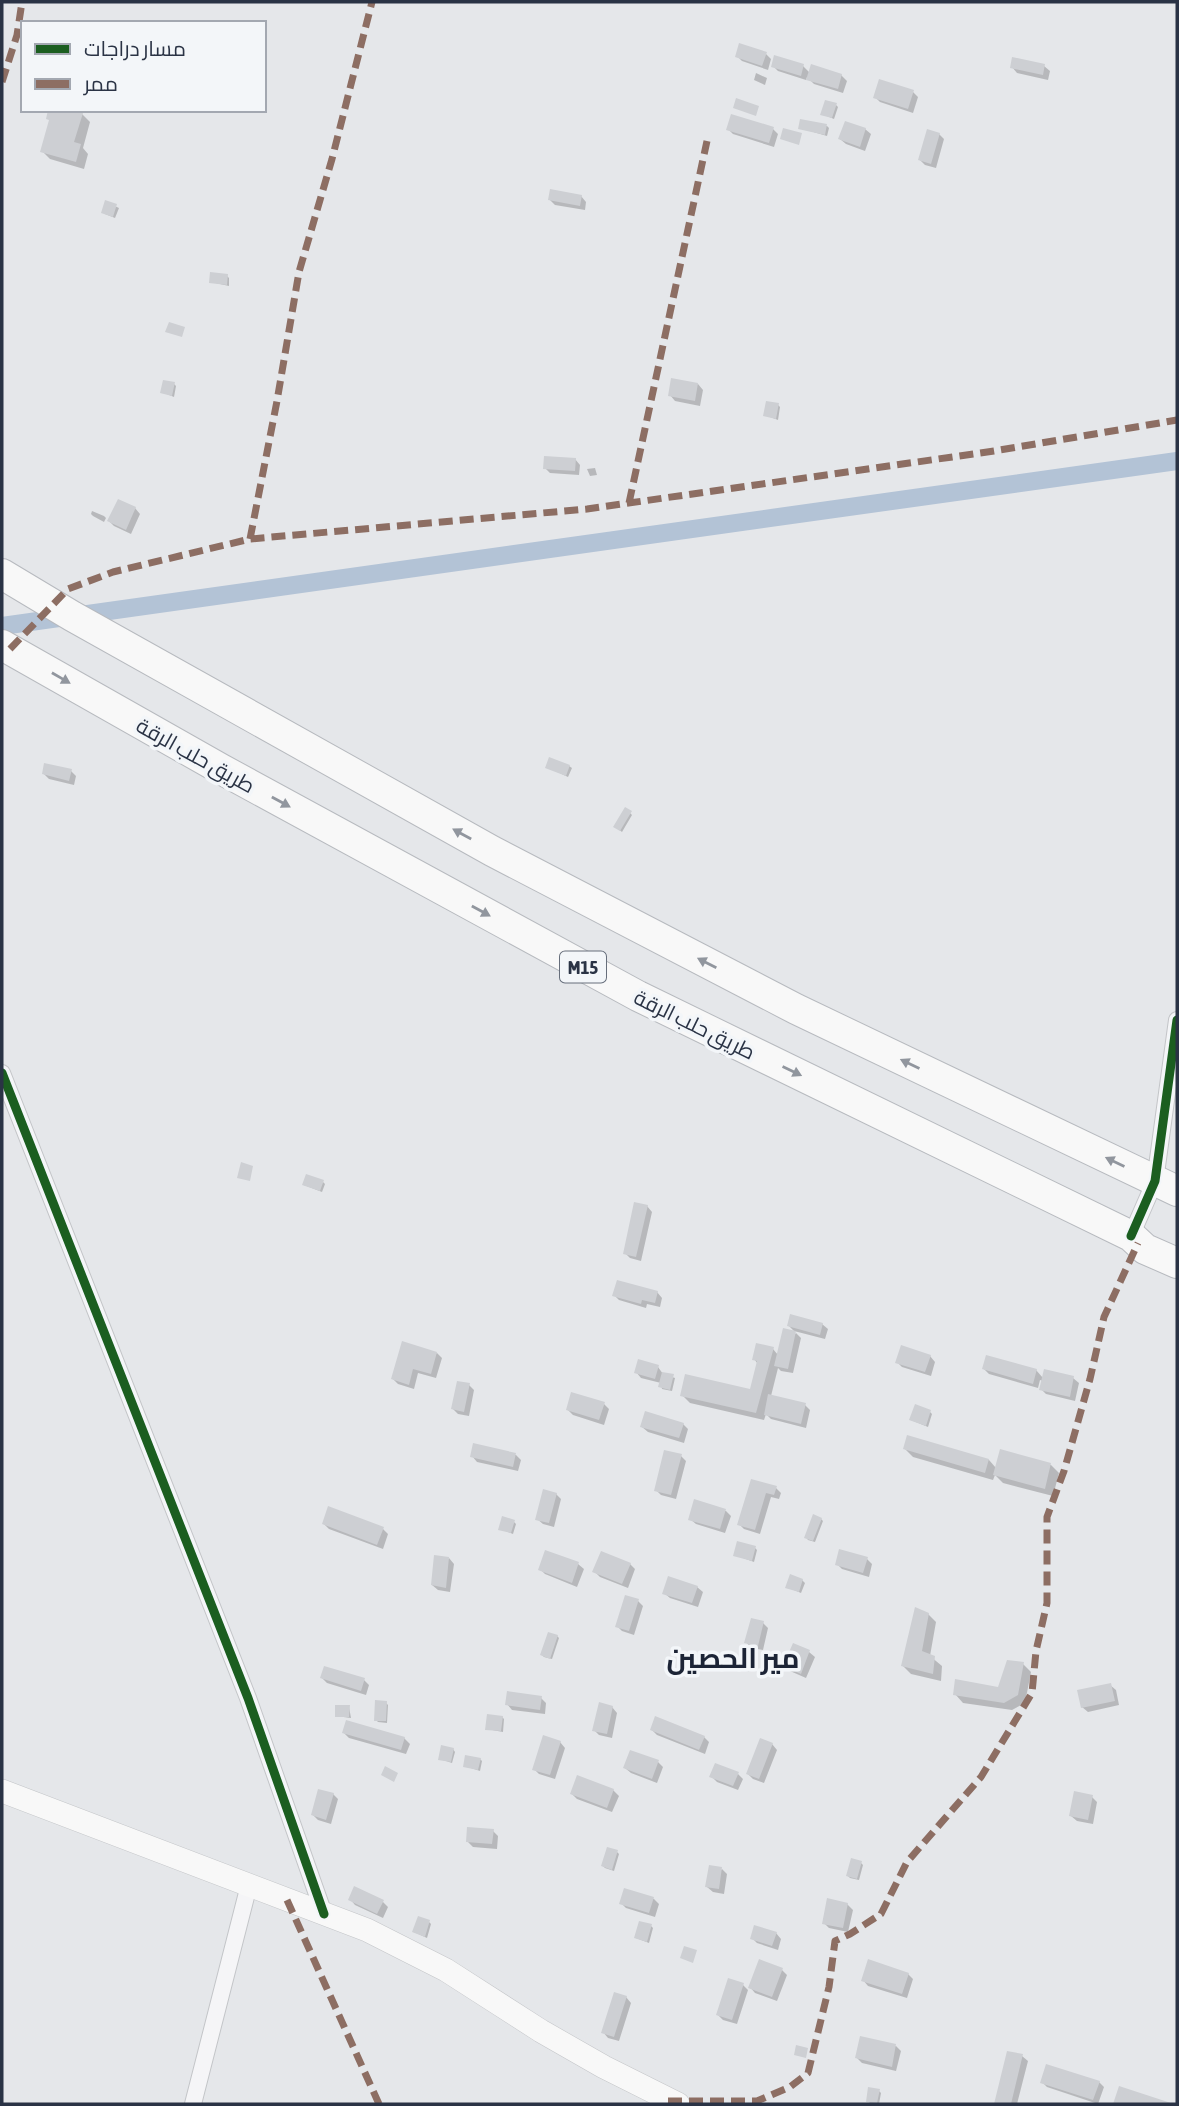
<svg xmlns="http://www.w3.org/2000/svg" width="1179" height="2106" font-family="'Asap Condensed',Cairo,sans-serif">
  <rect width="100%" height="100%" fill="#e5e7ea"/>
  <path fill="#0003" d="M766,54L771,59L768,70L742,61L737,56Z
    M773,66H803L810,73L841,75L847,81L843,93L814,84L807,77L806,80L778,71Z
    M1044,66L1050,71L1048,80L1017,73L1012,67Z
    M756,73L767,78L765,85L754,80Z
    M913,92L918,97L913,113L880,102L875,97Z
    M836,105L838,107L834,119L822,114Z
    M82,114L90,122L83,148L88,154L84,169L50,159L42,151L51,122Z
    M827,126L829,128L827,136L800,128Z
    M728,129H773L778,134L774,147L733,134Z
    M865,129L871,134L865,151L846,144L840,139Z
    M939,134L944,139L936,168L925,165L920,160Z
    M581,196L586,202L585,210L555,205L550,200Z
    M106,202L119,208L115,218L105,214Z
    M227,276L229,278V286L211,282Z
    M174,384L176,386L174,397L162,392Z
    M698,384L703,390L700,406L675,401L670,395Z
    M778,405L780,407L778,420L765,415Z
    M575,459L580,465L579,475L550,473L545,468Z
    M595,468L597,475L590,476L587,469Z
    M135,508L140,514L131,534L114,526L109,521Z
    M92,511L104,516L106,518L104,522L93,516L91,514Z
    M569,766L572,768L568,777L547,767Z
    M71,771L76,776L74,785L49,779L44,774Z
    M630,813L632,815L622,832L617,828Z
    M323,1182L325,1184L322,1192L304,1185Z
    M647,1206L652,1212L641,1261L630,1258L625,1253Z
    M657,1292L662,1298L660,1307L647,1304L646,1308L619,1300L614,1295Z
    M822,1324L828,1329L825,1339L794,1331L789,1326Z
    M796,1333L801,1338L793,1373L781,1371L778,1368L771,1396L805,1405L810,1410L806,1428L771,1419L766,1414L764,1420L690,1403L682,1395L751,1391L758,1364L754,1359L773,1349L778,1355Z
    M437,1353L442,1358L436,1378L418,1373L414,1389L398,1384L393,1379Z
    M930,1356L935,1362L931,1376L902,1367L897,1362Z
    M658,1367L663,1374L675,1378L672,1391L662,1389L661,1383L641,1378L636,1372Z
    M984,1369L1036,1370L1043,1378H1073L1079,1383L1075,1401L1046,1394L1041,1389L1043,1381L1040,1380L1038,1388L989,1374Z
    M469,1385L474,1390L469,1416L458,1414L453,1409Z
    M604,1404L609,1409L604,1425L573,1415L568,1410Z
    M930,1412L932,1414L928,1427L911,1420Z
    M683,1424L688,1429L684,1443L648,1432L642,1427Z
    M905,1449L989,1460L996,1468L1001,1452L1051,1465L1059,1473L1053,1496L1003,1483L995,1475L993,1480L913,1457Z
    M516,1455L521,1460L518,1471L477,1462L472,1456Z
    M681,1456L686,1461L676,1499L661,1495L656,1490Z
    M752,1481L776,1488L781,1493L779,1499L771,1497L760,1534L744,1529L739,1524Z
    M556,1494L561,1499L554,1527L543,1524L537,1519Z
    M696,1502L726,1511L731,1516L725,1533L696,1524L690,1519Z
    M821,1519L823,1521L815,1542L808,1540L806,1537Z
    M514,1522L516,1524L513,1534L500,1529Z
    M324,1524L383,1529L388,1534L383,1549L329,1529Z
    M755,1548L757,1550L754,1562L735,1555Z
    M449,1558L454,1564L450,1592L438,1590L432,1585Z
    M867,1559L872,1564L869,1577L842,1569L837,1564Z
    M578,1564L584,1569L577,1587L545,1574L540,1569Z
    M630,1564L635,1569L628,1588L600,1577L595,1572Z
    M802,1580L805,1583L801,1593L787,1587Z
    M697,1587L703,1592L698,1607L670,1598L664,1593Z
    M638,1601L643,1606L634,1635L622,1631L617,1626Z
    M928,1614L936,1622L930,1656L942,1666L941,1681L911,1674L903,1666Z
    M763,1623L768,1628L763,1650L752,1648L746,1642Z
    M557,1636L559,1638L552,1659L544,1657L542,1655Z
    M794,1645L809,1652L815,1657L806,1678L790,1671L785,1666Z
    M1023,1664L1031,1672L1025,1703L1012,1710L963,1703L955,1694L999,1689Z
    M322,1678L364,1680L369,1685L366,1695L327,1683Z
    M1110,1685L1116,1690L1119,1705L1088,1712L1082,1707Z
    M541,1698L546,1703L545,1714L512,1710L507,1704Z
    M386,1703L388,1705L387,1723L378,1722L376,1720Z
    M349,1707L351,1718L336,1716Z
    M612,1707L617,1713L612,1738L599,1735L594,1730Z
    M502,1717L504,1719L503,1732L487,1729Z
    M652,1730L704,1737L709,1742L705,1754L657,1735Z
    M344,1733L404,1738L410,1744L406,1754L349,1738Z
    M560,1742L565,1748L555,1779L539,1774L534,1769Z
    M772,1744L777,1750L764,1783L753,1779L748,1774Z
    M453,1749L455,1752L452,1763L440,1759Z
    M480,1759L482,1761L480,1771L465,1766Z
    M658,1762L663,1767L657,1783L631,1773L625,1768Z
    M738,1774L743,1779L738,1790L717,1782L711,1776Z
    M578,1777L613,1790L619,1796L612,1812L577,1799L572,1794Z
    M333,1794L338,1799L331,1824L318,1820L313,1815Z
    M1092,1797L1097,1802L1093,1824L1077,1821L1071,1816Z
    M493,1831L498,1836L497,1849L473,1847L468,1842Z
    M617,1852L619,1854L614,1871L605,1868L603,1866Z
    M861,1863L863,1865L859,1880L850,1878L848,1876Z
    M722,1869L727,1874L724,1894L713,1892L707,1887Z
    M625,1890L654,1899L659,1904L655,1917L626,1908L621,1903Z
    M350,1899L383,1902L388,1907L383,1918L355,1905Z
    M847,1904L853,1910L848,1932L829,1928L824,1923Z
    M429,1922L431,1924L427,1938L414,1932Z
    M651,1926L653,1928L649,1943L636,1938Z
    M776,1933L781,1939L778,1950L757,1943L752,1938Z
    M782,1970L787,1975L777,2001L755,1993L750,1987Z
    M908,1974L913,1979L907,1998L868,1986L863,1980Z
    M743,1985L748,1990L737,2024L723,2020L718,2015Z
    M626,1997L631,2003L619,2041L608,2038L603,2032Z
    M896,2046L901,2051L896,2071L862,2063L857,2058Z
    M1009,2053L1022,2056L1028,2061L1017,2104H996Z
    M1042,2082H1099L1104,2087L1098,2104L1047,2087Z
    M879,2091L881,2093L879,2104L870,2103L868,2101Z"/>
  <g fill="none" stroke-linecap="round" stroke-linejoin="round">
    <path stroke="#b3c3d6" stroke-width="18" d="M2,626L1177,461"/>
  </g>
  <path fill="#cdcfd3" d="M739,43L767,52L762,66L735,57Z
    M774,55L804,64L801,76L771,67Z
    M1012,57L1045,64L1043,75L1010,68Z
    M811,64L842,74L838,89L806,80Z
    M879,79L914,90L908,109L873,98Z
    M736,98L759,106L756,116L733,108Z
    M825,100L837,103L832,118L820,115Z
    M48,110H75L83,113L74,142L81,144L76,162L40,152L49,120L46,119Z
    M731,114L774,127L769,143L726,130Z
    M800,119L827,124L825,135L798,129Z
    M845,121L866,128L860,147L838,139Z
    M783,128L802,133L799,145L780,139Z
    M927,129L940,133L931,164L918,160Z
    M550,189L582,195L580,206L548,200Z
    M105,200L117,204L113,217L101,213Z
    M210,272L228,274L227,285L209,283Z
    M169,322L185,327L182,337L165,332Z
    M671,378L698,383L695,401L668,396Z
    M163,380L175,382L172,396L160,393Z
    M766,401L779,403L776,419L763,416Z
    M544,456L576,458L575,471L543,469Z
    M118,499L136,507L126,530L107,521Z
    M549,757L570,765L566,776L545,768Z
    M44,763L72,769L69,781L42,774Z
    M625,807L632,811L620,831L613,827Z
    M241,1162L253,1166L250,1181L237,1178Z
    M306,1174L324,1180L320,1191L302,1185Z
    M634,1202L648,1205L636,1257L623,1254Z
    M617,1280L658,1291L655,1303L642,1300L641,1304L612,1296Z
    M790,1314L823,1323L820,1335L787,1326Z
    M783,1328L796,1331L788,1369L774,1366Z
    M402,1341L437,1352L431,1374L413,1369L409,1385L391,1379Z
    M756,1343L774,1347L756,1413L680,1396L685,1374L750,1389L757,1361L752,1360Z
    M901,1345L931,1355L925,1372L895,1363Z
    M986,1355L1037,1369L1033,1384L982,1369Z
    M638,1359L659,1365L655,1379L634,1373Z
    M1044,1369L1074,1376L1070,1397L1039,1390Z
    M662,1372L674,1374L670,1390L658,1387Z
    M457,1381L470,1383L464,1412L451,1409Z
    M571,1392L605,1402L599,1420L566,1410Z
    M768,1394L806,1403L801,1424L764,1415Z
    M915,1404L931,1410L926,1426L909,1420Z
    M645,1411L684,1423L679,1438L640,1427Z
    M907,1435L989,1459L985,1473L903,1449Z
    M473,1443L516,1453L513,1467L470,1457Z
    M1000,1449L1051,1463L1045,1489L993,1475Z
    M664,1450L682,1454L671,1495L654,1491Z
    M751,1479L777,1486L774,1495L766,1493L755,1530L737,1525Z
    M543,1489L557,1493L549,1523L535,1520Z
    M694,1499L726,1509L720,1529L688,1520Z
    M328,1506L384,1527L377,1545L322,1524Z
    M813,1514L822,1518L813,1541L804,1538Z
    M502,1516L515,1520L511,1533L498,1530Z
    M737,1541L756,1546L752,1561L733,1556Z
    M839,1549L868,1557L863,1573L835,1565Z
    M545,1550L579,1562L572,1583L538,1570Z
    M601,1551L631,1563L622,1584L592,1572Z
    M434,1555L449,1557L446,1588L431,1585Z
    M790,1574L803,1579L799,1592L785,1588Z
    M668,1576L698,1586L692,1603L662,1594Z
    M625,1595L639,1599L629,1631L615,1627Z
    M915,1607L929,1613L922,1651L935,1656L933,1674L901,1666Z
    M751,1618L764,1621L758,1646L744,1643Z
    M548,1632L558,1635L550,1659L540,1655Z
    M793,1643L810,1650L801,1674L783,1666Z
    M1007,1660L1024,1662L1018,1695L1004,1703L953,1695L955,1679L998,1687Z
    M324,1666L365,1678L361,1691L320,1678Z
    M1111,1683L1115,1701L1081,1708L1077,1690Z
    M507,1691L542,1696L540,1710L505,1705Z
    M375,1700L387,1701L386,1721H374Z
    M599,1702L613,1706L607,1734L592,1731Z
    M335,1705H350L349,1717H335Z
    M487,1714L503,1716L501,1731L485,1730Z
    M655,1716L705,1736L699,1750L650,1730Z
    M346,1720L405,1737L401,1750L342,1733Z
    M543,1735L561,1741L550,1775L532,1770Z
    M760,1738L773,1743L759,1779L746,1774Z
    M441,1745L454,1748L451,1762L438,1760Z
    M630,1750L659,1760L652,1779L623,1768Z
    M465,1755L481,1758L478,1770L463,1767Z
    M715,1763L739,1772L733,1786L709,1777Z
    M385,1766L398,1773L394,1782L381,1775Z
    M577,1775L614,1789L607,1808L570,1794Z
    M318,1789L334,1793L326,1820L311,1815Z
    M1074,1791L1093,1795L1088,1820L1069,1816Z
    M467,1827L494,1829L492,1844L466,1842Z
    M607,1847L618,1850L612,1870L601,1866Z
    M851,1858L862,1861L857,1879L846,1876Z
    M709,1865L722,1867L719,1889L705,1887Z
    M354,1886L384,1900L377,1914L348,1900Z
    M624,1888L654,1897L649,1913L619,1904Z
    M827,1898L848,1903L843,1928L822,1924Z
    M418,1916L430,1920L425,1937L412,1932Z
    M639,1921L652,1924L647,1942L634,1938Z
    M754,1925L777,1932L772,1946L750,1939Z
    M684,1946L697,1950L693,1963L680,1958Z
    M759,1959L783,1968L772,1997L748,1988Z
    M868,1959L909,1973L902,1994L861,1981Z
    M728,1978L744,1983L732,2020L716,2015Z
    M614,1992L627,1996L614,2037L601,2033Z
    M860,2036L896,2044L892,2067L855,2058Z
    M796,2045L808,2048L806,2058L794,2055Z
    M1007,2051L1023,2054L1011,2104H994Z
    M1046,2064L1100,2081L1093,2100L1040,2083Z
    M1119,2086L1174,2104H1113Z
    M868,2087L880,2089L877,2103L866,2102Z"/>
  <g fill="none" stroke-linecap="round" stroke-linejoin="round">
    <g stroke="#c3c5c8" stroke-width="18">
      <path id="street" d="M2,1073L248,1698L324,1914
        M1131,1236L1155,1181L1177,1020
        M193,2104L249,1885"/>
    </g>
    <g stroke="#c3c5c8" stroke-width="24">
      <path id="secondary" d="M2,1791L367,1930L446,1970L541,2031L604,2067L678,2104"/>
    </g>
    <g stroke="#b7babf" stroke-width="32">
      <path id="highway" d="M2,574L72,616L492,851L796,1009L1177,1191
        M2,645L221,769L638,996L1131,1236L1145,1249L1177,1263"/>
    </g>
    <use href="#street" stroke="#f5f5f7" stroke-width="16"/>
    <use href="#secondary" stroke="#f8f8f8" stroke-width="23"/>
    <use href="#highway" stroke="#f8f8f8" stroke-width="30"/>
    <path stroke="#8d6e63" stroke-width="7" stroke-dasharray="14 7" stroke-linecap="butt" d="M2,82L17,35L22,2
      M629,503L707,141
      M250,539L277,401L299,272L332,159L372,2
      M10,649L68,589L113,572L250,539L587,509L994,451L1177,420
      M287,1900L379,2104
      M668,2101H757L790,2087L808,2073L829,1987L835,1941L850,1934L881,1914L907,1862L981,1777L1032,1693L1036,1651L1047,1603V1517L1064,1471L1090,1379L1104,1317L1138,1243"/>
    <g stroke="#f3f6f9" stroke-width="13">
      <path id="cycleway" d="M2,1073L248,1698L324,1914
        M1131,1236L1155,1181L1177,1020"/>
    </g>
    <use href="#cycleway" stroke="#1b5e20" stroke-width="9"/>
  </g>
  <defs><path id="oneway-solid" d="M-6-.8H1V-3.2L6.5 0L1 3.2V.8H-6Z" transform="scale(1.75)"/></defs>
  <g fill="#91969e">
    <use href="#oneway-solid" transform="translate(61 678) rotate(30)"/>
    <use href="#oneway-solid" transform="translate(281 802) rotate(29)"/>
    <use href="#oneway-solid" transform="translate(462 834) rotate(-151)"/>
    <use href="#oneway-solid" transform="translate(481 911) rotate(29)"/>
    <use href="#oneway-solid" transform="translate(707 963) rotate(-153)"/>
    <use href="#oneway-solid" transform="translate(910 1064) rotate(-154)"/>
    <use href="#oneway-solid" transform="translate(792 1071) rotate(26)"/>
    <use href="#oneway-solid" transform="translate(1115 1162) rotate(-154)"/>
  </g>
  <g text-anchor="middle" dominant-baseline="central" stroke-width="7" stroke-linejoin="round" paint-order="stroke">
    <rect fill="#f3f6f9" stroke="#666e7b" stroke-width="2" x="560" y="951.5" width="46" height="31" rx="5"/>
    <g font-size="19" font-weight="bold" fill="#2a3345">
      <text x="583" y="967">M15</text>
    </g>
    <g font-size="21" fill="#2a3345" stroke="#f3f6f9">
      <text transform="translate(196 755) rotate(29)">طريق حلب الرقة</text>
      <text transform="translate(695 1024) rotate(26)">طريق حلب الرقة</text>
    </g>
    <g font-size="28" font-weight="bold" fill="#1c2436" stroke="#f3f6f9">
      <text x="733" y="1658">مير الحصين</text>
    </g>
  </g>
  <rect width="1179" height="2106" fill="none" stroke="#2a3345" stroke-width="7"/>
  <rect x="21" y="21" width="245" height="91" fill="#f3f6f9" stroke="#a3a8b1" stroke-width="2"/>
  <rect x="35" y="44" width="35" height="10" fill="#1b5e20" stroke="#a3a8b1" stroke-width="2"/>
  <text x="84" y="56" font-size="21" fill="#2a3345">مسار دراجات</text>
  <rect x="35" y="79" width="35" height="10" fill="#8d6e63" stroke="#a3a8b1" stroke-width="2"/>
  <text x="84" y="91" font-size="21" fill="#2a3345">ممر</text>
</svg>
